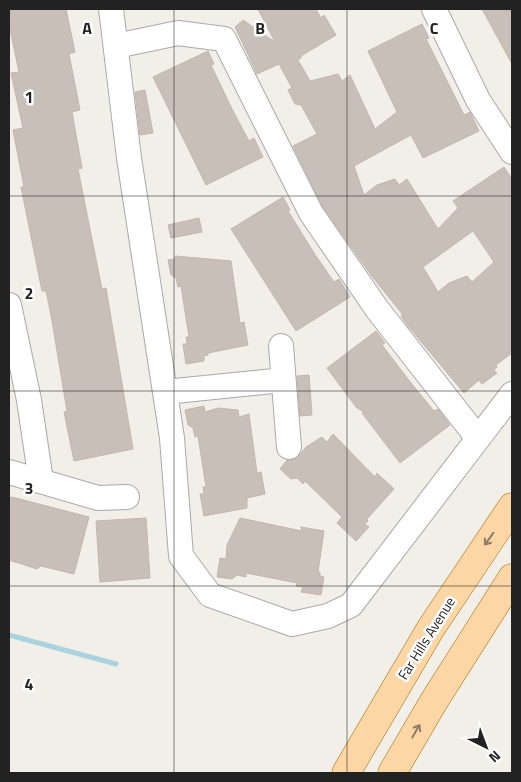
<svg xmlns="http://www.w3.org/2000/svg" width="521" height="782" font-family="'Titillium Web',sans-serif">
  <rect width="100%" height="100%" fill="#f2efe9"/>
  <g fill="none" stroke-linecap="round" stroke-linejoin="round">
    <path stroke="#aad3df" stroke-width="5" d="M9,635L116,664"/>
  </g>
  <path fill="#c7bfb8" stroke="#c4b6ab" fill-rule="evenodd" d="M9,9H66L75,52L69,54L80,110L72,112L82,168L78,169L102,289L106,288L133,449L74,461L64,412L67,411L51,315L46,291H42L21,187H24L13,130L23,128L11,73L19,72L9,24Z
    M258,9H316L321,18L324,15L336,35L301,56V58L298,60L310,81L338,74L342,81L350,75L375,129L397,112L368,51L422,24L429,38L426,39L464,115L470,112L479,131L423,158L411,135L354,166L364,195L377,185L395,179L399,185L407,179L438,229L458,208L453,201L504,167L512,179V353L496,365L497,367L494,370L497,373L482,384L479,380L464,393L408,326L401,316L403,315L371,275L323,207L293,146L317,134L301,105L295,104L288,90L292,88L279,64L257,74L235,27L243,20L275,42ZM473,231L494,262L472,282L467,276L449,283L438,292L423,267Z
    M482,9H512V64Z
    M208,51L214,64L211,65L232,109L249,141L254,138L263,157L206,185L153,77Z
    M145,90L153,133L140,135L135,92Z
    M283,197L290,210L288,211L314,253L334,282L339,279L350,297L296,331L231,229Z
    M199,218L202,232L171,238L168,225Z
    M175,256L231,261L240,323L244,322L248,345L208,353V355L204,356V361L186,364L183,344H187L186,337H189L181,286L178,287L176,278L171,275L168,260L175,259Z
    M376,331L385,343L382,345L411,383L434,411L438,409L450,425L400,463L362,413L364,412L356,407L327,368Z
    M309,375L312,415L300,416L297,376Z
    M204,406L205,412L218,408L238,410L239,417L249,414L257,473L261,472L265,494L247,498V508L204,516L200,494H204L203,487H206L198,436L195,437L193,428L188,425L185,410Z
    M333,434L375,477L377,473L394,489L367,519L368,521L365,524L369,527L356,541L337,523L342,517L305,481L303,484L297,478L291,479L280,469L287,460L297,458L306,447L322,437L327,442Z
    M12,497L89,517L74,574L41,566L37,569L9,560V498Z
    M146,518L150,578L100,582L96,521Z
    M240,518L302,531L301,527L324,531L318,572H320V576L324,577L321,595L301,592L303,587L296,586L297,583L246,573V577L237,575L232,579L217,577L220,558L226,559L227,545Z"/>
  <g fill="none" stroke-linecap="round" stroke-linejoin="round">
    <g stroke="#a9a9a9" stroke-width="26">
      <path id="minor" d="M111,9L129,158L172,438L181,556L210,595L292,624L328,616L351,605L512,394
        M434,9L478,100L512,152
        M116,46L178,33L224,39L311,213L377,309L477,437
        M9,305L29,400L41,481
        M281,346L289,447
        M165,392L283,380
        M9,472L98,498L127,497"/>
    </g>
    <g stroke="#a06b00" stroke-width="29">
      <path id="major" d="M346,773L431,628L512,507
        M392,773L434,701L512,578"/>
    </g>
    <use href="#minor" stroke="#fff" stroke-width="24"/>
    <use href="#major" stroke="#fcd6a4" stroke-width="28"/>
  </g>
  <defs><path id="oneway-shaft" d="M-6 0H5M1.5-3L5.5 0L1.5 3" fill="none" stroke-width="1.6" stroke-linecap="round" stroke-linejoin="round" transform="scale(1.25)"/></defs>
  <g stroke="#8f7c63">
    <use href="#oneway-shaft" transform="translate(489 539) rotate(125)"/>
    <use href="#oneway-shaft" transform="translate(416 731) rotate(-60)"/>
  </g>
  <path fill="none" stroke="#222" stroke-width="1" stroke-opacity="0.55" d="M174,9V773M347,9V773M9,196H512M9,391H512M9,586H512"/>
  <g text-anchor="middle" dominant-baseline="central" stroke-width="5" stroke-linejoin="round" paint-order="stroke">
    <g font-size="14" fill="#222" stroke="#fff">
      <text transform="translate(426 638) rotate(-58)">Far Hills Avenue</text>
    </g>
  </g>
  <g font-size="16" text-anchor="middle" font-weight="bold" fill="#222" stroke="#fff" stroke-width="5" stroke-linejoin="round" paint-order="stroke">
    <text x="87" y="34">A</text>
    <text x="260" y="34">B</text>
    <text x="434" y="34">C</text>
    <text x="29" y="103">1</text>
    <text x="29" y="299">2</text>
    <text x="29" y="494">3</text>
    <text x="29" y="690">4</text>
  </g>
  <rect width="521" height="782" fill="none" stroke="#222222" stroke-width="20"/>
  <g transform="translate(486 747) rotate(138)" stroke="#ffffff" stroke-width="4" paint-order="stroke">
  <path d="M0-4L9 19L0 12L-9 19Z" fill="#222222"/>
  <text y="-8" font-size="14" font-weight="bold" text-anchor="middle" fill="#222222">N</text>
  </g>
</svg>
